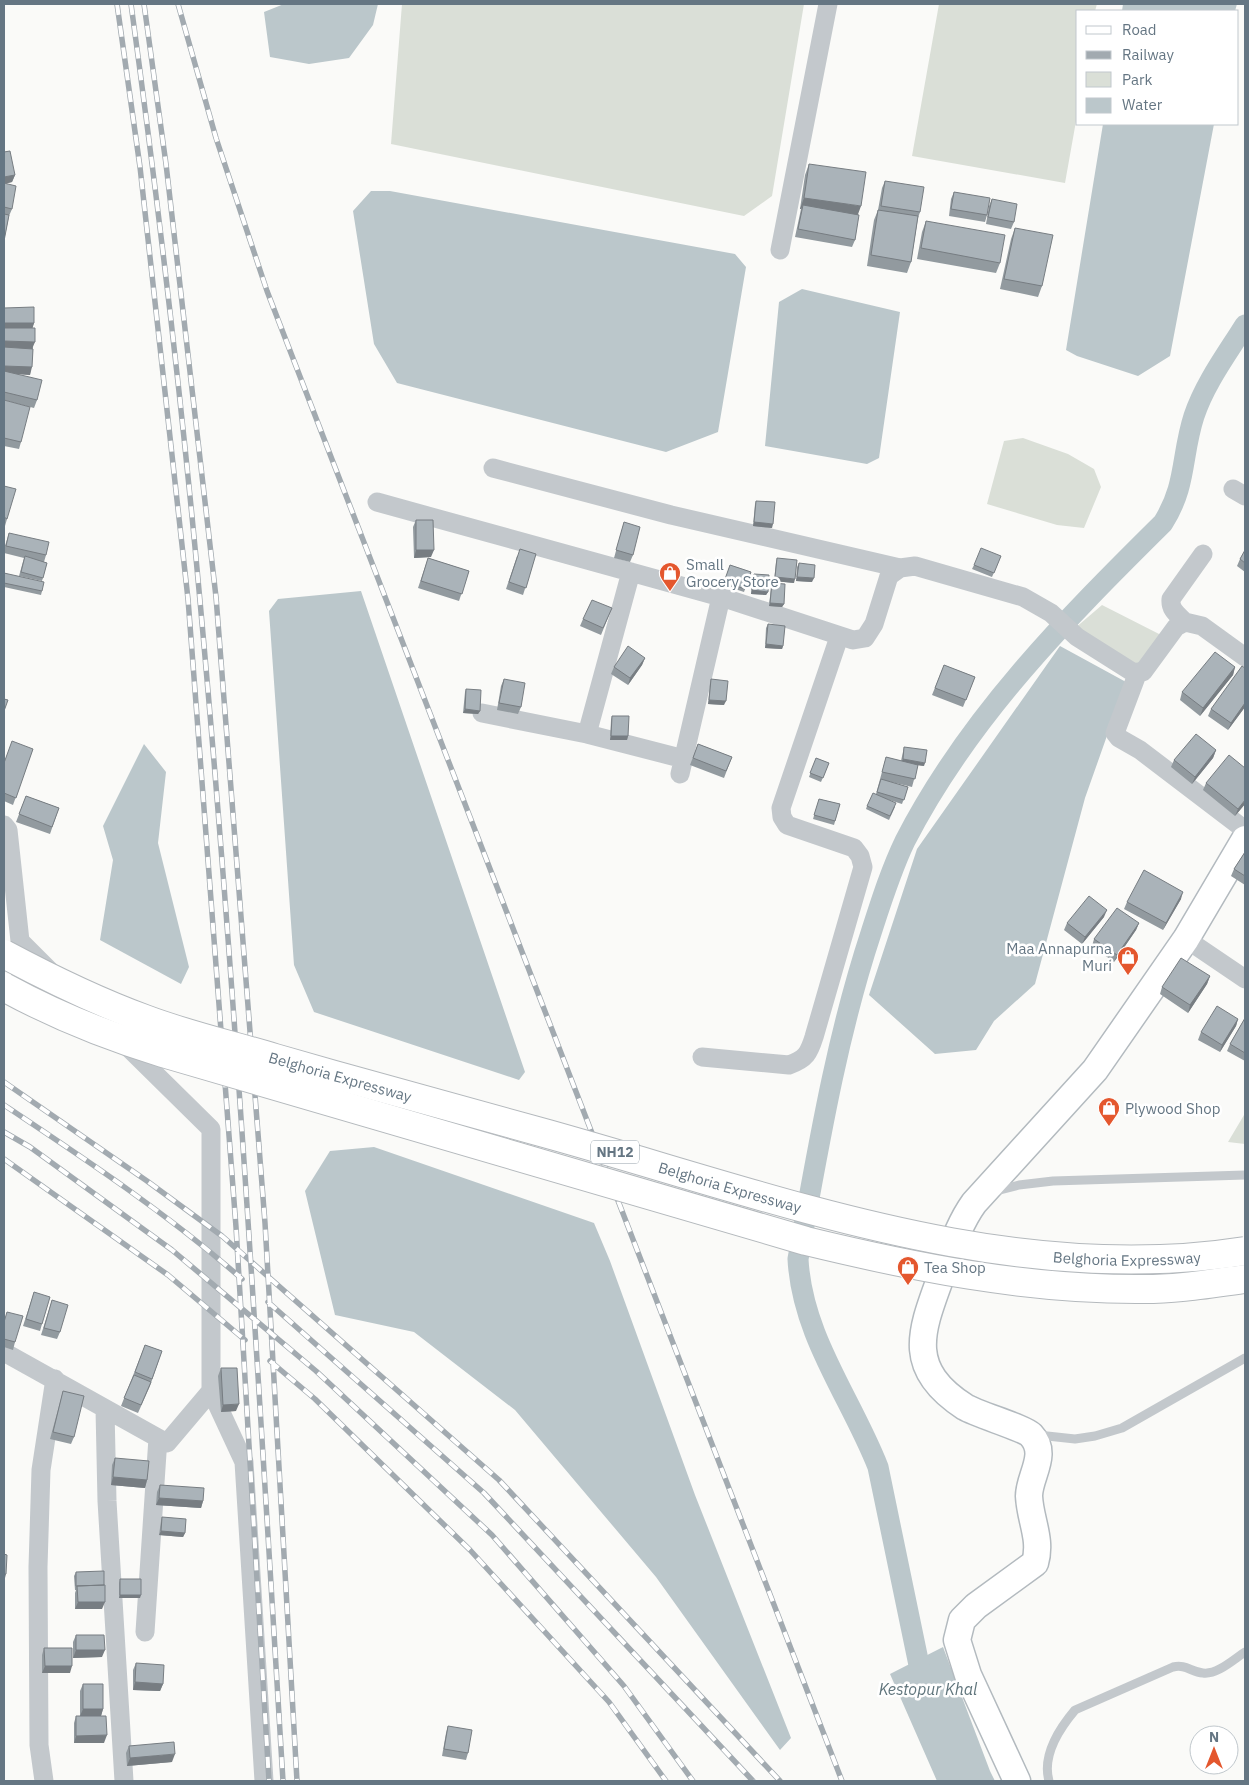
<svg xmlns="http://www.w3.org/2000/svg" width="1249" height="1785" font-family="'IBM Plex Sans',sans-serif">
  <rect width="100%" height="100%" fill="#fafaf8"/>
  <path fill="#dadfd7" d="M402,4H804L772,196L744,216L391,144Z
    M939,4H1097L1095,11H1078V110L1065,183L912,156Z
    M1023,438L1068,454L1094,469L1101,487L1084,528L1057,525L987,504L1004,441Z
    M1102,605L1163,636L1138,665L1074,629Z
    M1245,1113V1144L1228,1142L1244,1115Z"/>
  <path fill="#bbc7cb" d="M284,4H378L373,25L349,58L309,64L270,57L264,12Z
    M1123,4H1237L1235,11H1122Z
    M1103,124H1214L1170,356L1138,376L1077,356L1066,350Z
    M371,191H390L735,254L746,267L718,432L666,452L397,383L374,344L353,211Z
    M802,289L900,312L879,458L867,464L765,446L779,302Z
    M361,591L525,1072L519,1080L314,1012L294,965L269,611L278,599Z
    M1060,646L1126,682L1085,798L1035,984L994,1021L976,1050L935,1054L869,995L917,849Z
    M144,744L166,772L158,843L189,967L181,984L100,940L113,860L103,826Z
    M374,1147L594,1223L610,1261L695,1495L791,1738L780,1750L656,1577L515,1410L414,1332L335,1315L305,1191L330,1151Z
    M943,1647L990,1771L995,1781H937L890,1674Z"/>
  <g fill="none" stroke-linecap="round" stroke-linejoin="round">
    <path stroke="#bbc7cb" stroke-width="21" d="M924,1689L878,1467C851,1398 802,1336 798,1259C818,1149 836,1039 871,933C881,902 891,870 905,841C968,718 1066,619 1163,523C1187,485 1181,456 1194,416C1205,383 1227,354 1245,325"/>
    <g stroke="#b3babf" stroke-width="29">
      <path id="secondary" d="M1017,1781L968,1675L957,1640L962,1620L976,1606L1035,1563C1042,1539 1030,1520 1029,1496C1029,1476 1049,1454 1031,1435C1024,1428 979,1415 965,1407C903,1367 922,1329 943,1271C952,1247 959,1224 974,1203L1095,1070L1186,939L1245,839"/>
    </g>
    <path stroke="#c3c8cc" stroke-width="9" d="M996,1191L1019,1185L1053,1181L1245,1175
      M1038,1435L1075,1439L1095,1436L1122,1428L1245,1358
      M1049,1781C1042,1756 1059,1729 1075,1710L1173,1667C1186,1664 1191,1672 1203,1673C1217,1675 1234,1659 1245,1652"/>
    <path stroke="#c3c8cc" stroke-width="19" d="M780,250L828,4
      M493,468L671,515L900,568
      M1233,489L1245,496
      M377,502L721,597L853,640L865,638L874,624L889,576L900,568L915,566L1023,597L1051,613L1077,637L1134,673L1143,672L1176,627L1185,622L1202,626L1245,657
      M1185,622C1177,614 1170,610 1171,599L1203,554
      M1138,672L1115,733L1119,738L1140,750L1245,830
      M482,713L587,734L684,759
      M587,734L631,572
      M680,774L721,597
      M4,825L8,830L20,941L50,971
      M1186,939L1245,979
      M75,995L211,1129V1391
      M702,1057L789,1065C806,1059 809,1053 814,1037L863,867L860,856L854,848L787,825L782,817L781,808L839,637
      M4,1352L167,1443L211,1391L244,1462L264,1781
      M105,1409L107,1501L124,1781
      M145,1632L158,1438
      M44,1781L39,1745L38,1567L41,1470L55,1379"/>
    <use href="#secondary" stroke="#fff" stroke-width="26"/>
    <g stroke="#a2aab0" stroke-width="5.5">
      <path id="rail" d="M117,4L140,167L188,599L236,1227L269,1781
        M131,4C158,202 182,401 200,601C236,994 259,1387 283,1781
        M144,4L166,164L216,597L265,1223L297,1781
        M178,4L216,138L267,291L842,1781
        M4,1082L147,1181L222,1236L499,1480L780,1781
        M4,1105C85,1159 168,1214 242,1279
        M4,1132L30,1147L172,1250L316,1371L492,1535L624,1686L693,1781
        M4,1159L168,1275L245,1340
        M268,1302L484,1493L753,1781
        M270,1361L315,1399L470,1550L609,1702L666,1781"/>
    </g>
    <use href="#rail" stroke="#fff" stroke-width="4" stroke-dasharray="11" stroke-linecap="butt"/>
    <g stroke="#b4b9bd" stroke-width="30" stroke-linecap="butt">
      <g id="highway-bridge">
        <path id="s1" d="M4,954C49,978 96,1001 145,1019C187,1035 232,1045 275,1058C362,1083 449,1107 537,1131C767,1194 1003,1289 1245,1251"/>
        <path d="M4,987C55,1015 107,1036 163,1053L806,1241C913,1267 1024,1289 1136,1289C1172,1290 1209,1284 1245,1279"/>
      </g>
    </g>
    <use href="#highway-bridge" stroke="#fff" stroke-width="28"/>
  </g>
  <path fill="#929a9f" d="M4,152L15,175L12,182L4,184L12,209L9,216L4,241Z
    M809,164L858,215L855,240L852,247L795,237L801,209H800L805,175Z
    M885,181L920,212L918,218L911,262L907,273L867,266L874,220L878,210L882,188Z
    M954,192L987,215L985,222L949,216L951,199Z
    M992,199L1014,222L1011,229L986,224L989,206Z
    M926,221L1000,263L996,273L917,259L922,232Z
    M1015,228L1042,286L1038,297L1000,289L1011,239Z
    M4,308L34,323L32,328L33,349L30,375L18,374L37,400L34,408L4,400Z
    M4,400L21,442L19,449L4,446Z
    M4,486L7,519L5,526L4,525Z
    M756,501L772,528L753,526L755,504Z
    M416,520L431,557L414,558L413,527Z
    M624,522L633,555L630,562L614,558Z
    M9,533L46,555L44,562L47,563L42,581L19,576L24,558L4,553V549Z
    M1245,550V572L1237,566L1240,559Z
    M536,554L523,595L506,589L517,556Z
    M1001,556L992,577L972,569L974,565Z
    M428,558L469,571L459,601L418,588Z
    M777,558L794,583L774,581L776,562Z
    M799,563L812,582L796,581L797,567Z
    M730,565L751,572L744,592L723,585Z
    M4,573L42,591L41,595L4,587Z
    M754,574L768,592L766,595L751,594L752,577Z
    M772,583L784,604L782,607L769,606L771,587Z
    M612,608L601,635L580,626L583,619Z
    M768,624L783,646L782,649L765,648L766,628Z
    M645,658L642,665L628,685L611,674L614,667Z
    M944,665L975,677L963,707L932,695Z
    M1235,667L1233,675L1200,716L1180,700L1182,692Z
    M1245,668V707L1228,730L1208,716L1211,709Z
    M504,679L521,707L518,714L497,710L501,686Z
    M711,679L724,705L708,704L710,683Z
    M466,689L480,711L478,714L463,713L465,692Z
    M612,716L628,736L627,740H610L611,720Z
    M698,744L732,757L724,778L690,765Z
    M904,747L924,766L918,765L912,787L887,781L908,787L902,804L886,799L895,807L889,820L866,809L867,806L876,794L886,757L901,761Z
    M33,749L13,805L4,801V763Z
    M1216,750L1213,758L1192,784L1171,767L1174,760Z
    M816,758L829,763L821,782L809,777Z
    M1206,783L1245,804L1235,816L1203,790Z
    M26,796L59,808L50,834L16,822Z
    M819,799L840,804L834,825L813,819Z
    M1245,852V885L1231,876L1234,869Z
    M1181,899L1163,930L1124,909L1127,902Z
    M1104,917L1082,944L1064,930L1067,923Z
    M1139,923L1136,930L1114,962L1092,946L1094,939Z
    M1210,976L1207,984L1188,1013L1160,994L1162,987Z
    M1245,1018V1061L1227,1051L1230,1044Z
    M1238,1019L1236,1026L1220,1052L1198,1040L1201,1032Z
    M34,1292L42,1324L40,1331L23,1326Z
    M52,1300L60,1332L57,1339L41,1335Z
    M4,1321L15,1342L13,1350L4,1347Z
    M145,1345L162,1351L150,1386L138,1413L121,1406Z
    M221,1368L236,1411L221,1412L218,1376Z
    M63,1391L74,1437L71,1444L50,1439Z
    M115,1458L147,1480L145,1488L111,1485L112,1465Z
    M160,1485L203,1501L201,1508L156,1505L157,1492Z
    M162,1517L185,1533L183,1537L159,1535L161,1521Z
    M76,1572L104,1585L102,1609H75V1593L76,1590H75L74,1576Z
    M120,1579L140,1598H119V1583Z
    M76,1635L102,1657L73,1658V1642Z
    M44,1648L70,1673H42V1655Z
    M136,1663L163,1684L160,1691L133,1690V1670Z
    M83,1684L103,1709L101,1716L104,1743H74V1723L76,1716H80V1691Z
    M448,1726L468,1753L466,1760L442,1756L446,1733Z
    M129,1746L172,1762L127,1766L126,1753Z"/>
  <path fill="#777d82" d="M15,175L12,182L4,184V177Z
    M804,198L861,206L857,217L803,205L801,209H800Z
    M4,323H34L32,330L4,331Z
    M4,341L35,342L32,349H4Z
    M4,366L32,367L30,375L4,373Z
    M754,522L773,524L772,528L753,526Z
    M416,550H434L431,557L414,558Z
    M775,577L795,579L794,583L774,581Z
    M797,577L814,578L812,582L796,581Z
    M752,590L768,592L766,595L751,594Z
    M770,603L784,604L782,607L769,606Z
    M766,644L783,646L782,649L765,648Z
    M645,658L642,665L628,685L630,678Z
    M1235,667L1233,675L1200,716L1203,708Z
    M709,700L726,701L724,705L708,704Z
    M1245,703V707L1228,730L1231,723Z
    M465,709L480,711L478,714L463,713Z
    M611,736H628L627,740H610Z
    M1216,750L1213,758L1192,784L1195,777Z
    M903,759L925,763L924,766L901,763Z
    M1245,800V804L1235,816L1238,809Z
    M1183,892L1181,899L1163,930L1166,923Z
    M1107,910L1104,917L1082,944L1085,937Z
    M1139,923L1136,930L1114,962L1117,955Z
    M1210,976L1207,984L1188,1013L1190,1005Z
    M1238,1019L1236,1026L1220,1052L1222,1045Z
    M239,1404L236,1411L221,1412L223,1405Z
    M113,1477L147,1480L145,1488L111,1485Z
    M159,1498L203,1501L201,1508L156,1505Z
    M161,1531L185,1533L183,1537L159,1535Z
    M4,1574H6L4,1582Z
    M120,1595H141L140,1598H119Z
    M78,1602H105L102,1609H75Z
    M76,1650H105L102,1657L73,1658Z
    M45,1666H72L70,1673H42Z
    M135,1682L163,1684L160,1691L133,1690Z
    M83,1709H103L101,1716H80Z
    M107,1735L104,1743H74L76,1736Z
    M175,1754L172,1762L127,1766L130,1758Z"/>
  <path fill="#aab3b9" stroke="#777d82" d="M10,151L15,175L4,177V152Z
    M809,164L866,172L861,206L804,198Z
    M885,181L924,187L920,212L881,206Z
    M4,183L16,186L12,209L4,207Z
    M954,192L990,198L987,215L951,209Z
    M992,199L1017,204L1014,222L988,217Z
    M803,205L859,215L855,240L798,229Z
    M878,210L918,216L911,262L871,255Z
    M4,214L9,215L4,241Z
    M926,221L1005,235L1000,263L921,248Z
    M1015,228L1053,235L1042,286L1004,279Z
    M34,307V323H4V308Z
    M4,328H35V342L4,341Z
    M4,347L33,349L32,367L4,366Z
    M4,371L42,380L37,400L4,392Z
    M4,400L30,407L21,442L4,438Z
    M4,486L16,489L7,519L4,517Z
    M756,501L775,502L773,524L754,522Z
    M416,520H433L434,550H416Z
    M624,522L640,527L633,555L616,550Z
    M9,533L49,542L46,555L6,546Z
    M981,548L1001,556L994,573L974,565Z
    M520,549L536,554L526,588L509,582Z
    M1245,550V563L1240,559Z
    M25,556L47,563L43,578L21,572Z
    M428,558L469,571L462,594L421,581Z
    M777,558L797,560L795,579L775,577Z
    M799,563L815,565L814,578L797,577Z
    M730,565L751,572L745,589L724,582Z
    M4,573L44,582L42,591L4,583Z
    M754,574L769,575L768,592L752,590Z
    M772,583L785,584L784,604L770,603Z
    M592,600L612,608L603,628L583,619Z
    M768,624L785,626L783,646L766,644Z
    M628,646L645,658L630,678L614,667Z
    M1215,652L1235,667L1203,708L1182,692Z
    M944,665L975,677L966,700L935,688Z
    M1242,666L1245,668V703L1231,723L1211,709Z
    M504,679L525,683L521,707L499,703Z
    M711,679L728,681L726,701L709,700Z
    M466,689L481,690L480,711L465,709Z
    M4,699L8,700L4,711Z
    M612,716H629L628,736H611Z
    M1196,734L1216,750L1195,777L1174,760Z
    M12,741L33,749L16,798L4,793V763Z
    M698,744L732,757L726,771L693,758Z
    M904,747L927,750L925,763L903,759Z
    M1229,755L1245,768V800L1238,809L1206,783Z
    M886,757L918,765L915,779L882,772Z
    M816,758L829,763L823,778L810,773Z
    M881,779L908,787L904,800L877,792Z
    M873,793L896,803L890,816L867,806Z
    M26,796L59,808L52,827L19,814Z
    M819,799L840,804L835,821L814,815Z
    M1245,852V876L1234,869Z
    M1144,870L1183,892L1166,923L1127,902Z
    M1089,896L1107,910L1085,937L1067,923Z
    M1117,908L1139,923L1117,955L1094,939Z
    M1181,958L1210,976L1190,1005L1162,987Z
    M1217,1006L1238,1019L1222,1045L1201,1032Z
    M1245,1018V1053L1230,1044Z
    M34,1292L50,1297L42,1324L26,1319Z
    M52,1300L68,1305L60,1332L44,1328Z
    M7,1312L23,1316L15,1342L4,1339V1322Z
    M145,1345L162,1351L152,1379L135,1372Z
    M221,1368H237L239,1404L223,1405Z
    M134,1375L151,1382L141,1405L124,1398Z
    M63,1391L84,1396L74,1437L53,1432Z
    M115,1458L149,1461L147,1480L113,1477Z
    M160,1485L204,1488L203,1501L159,1498Z
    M162,1517L186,1519L185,1533L161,1531Z
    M4,1554L7,1555L6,1574H4Z
    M104,1571V1585L76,1586V1572Z
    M120,1579H141V1595H120Z
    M105,1585V1602H78L77,1586Z
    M76,1635H104L105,1650H76Z
    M44,1648H72V1666H45Z
    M136,1663L164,1665L163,1684L135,1682Z
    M83,1684H103V1709H83Z
    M76,1716H106L107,1735L76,1736Z
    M448,1726L472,1730L468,1753L444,1749Z
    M174,1742L175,1754L130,1758L129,1746Z"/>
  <defs>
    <g id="shop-pin" transform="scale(1.125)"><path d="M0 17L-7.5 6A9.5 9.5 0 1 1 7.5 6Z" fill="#e4572e" stroke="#fff"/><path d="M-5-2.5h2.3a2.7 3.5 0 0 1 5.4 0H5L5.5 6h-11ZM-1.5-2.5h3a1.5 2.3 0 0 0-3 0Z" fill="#fff"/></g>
  </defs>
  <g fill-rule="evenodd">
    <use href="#shop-pin" x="670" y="573"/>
    <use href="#shop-pin" x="1128" y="957"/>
    <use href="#shop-pin" x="1109" y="1108"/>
    <use href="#shop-pin" x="908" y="1267"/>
  </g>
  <g text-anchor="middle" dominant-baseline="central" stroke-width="5" stroke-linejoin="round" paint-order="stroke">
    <rect fill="#fff" stroke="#939fa8" stroke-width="1" x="591" y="1140.5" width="48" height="23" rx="4"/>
    <g font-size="14" font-weight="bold" fill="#657683">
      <text x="615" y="1152">NH12</text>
    </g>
    <g font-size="15" fill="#657683" stroke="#fff" text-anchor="start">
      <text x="686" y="564">Small<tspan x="686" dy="17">Grocery Store</tspan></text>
      <text x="1112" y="948" text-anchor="end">Maa Annapurna<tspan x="1112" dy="17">Muri</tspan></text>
      <text x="1125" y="1108">Plywood Shop</text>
      <text x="924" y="1267">Tea Shop</text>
    </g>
    <g font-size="15" fill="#657683" stroke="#fff">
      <text stroke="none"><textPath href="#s1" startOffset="359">Belghoria Expressway</textPath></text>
      <text stroke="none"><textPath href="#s1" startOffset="764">Belghoria Expressway</textPath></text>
      <text stroke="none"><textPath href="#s1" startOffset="1169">Belghoria Expressway</textPath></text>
    </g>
    <g font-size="16" font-style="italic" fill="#60757c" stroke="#fff">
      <text x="928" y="1689">Kestopur Khal</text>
    </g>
  </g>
  <rect width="1249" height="1785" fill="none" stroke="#657683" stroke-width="10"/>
  <rect x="1076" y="10" width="162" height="115" fill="#ffffff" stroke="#c1c8cd"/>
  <rect x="1086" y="26" width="25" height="8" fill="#ffffff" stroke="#c1c8cd"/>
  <text x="1122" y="35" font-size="15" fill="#657683">Road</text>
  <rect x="1086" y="51" width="25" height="8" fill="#a2aab0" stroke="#c1c8cd"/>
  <text x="1122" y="60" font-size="15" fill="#657683">Railway</text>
  <rect x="1086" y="72" width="25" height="15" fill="#dadfd7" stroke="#c1c8cd"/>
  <text x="1122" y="85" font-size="15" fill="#657683">Park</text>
  <rect x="1086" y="98" width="25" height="15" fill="#bbc7cb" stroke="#c1c8cd"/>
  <text x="1122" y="110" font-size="15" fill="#657683">Water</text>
  <g transform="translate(1214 1750)"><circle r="24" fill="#ffffff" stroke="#c1c8cd"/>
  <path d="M0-4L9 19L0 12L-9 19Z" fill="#e4572e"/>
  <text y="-8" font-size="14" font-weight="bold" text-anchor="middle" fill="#657683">N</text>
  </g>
</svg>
